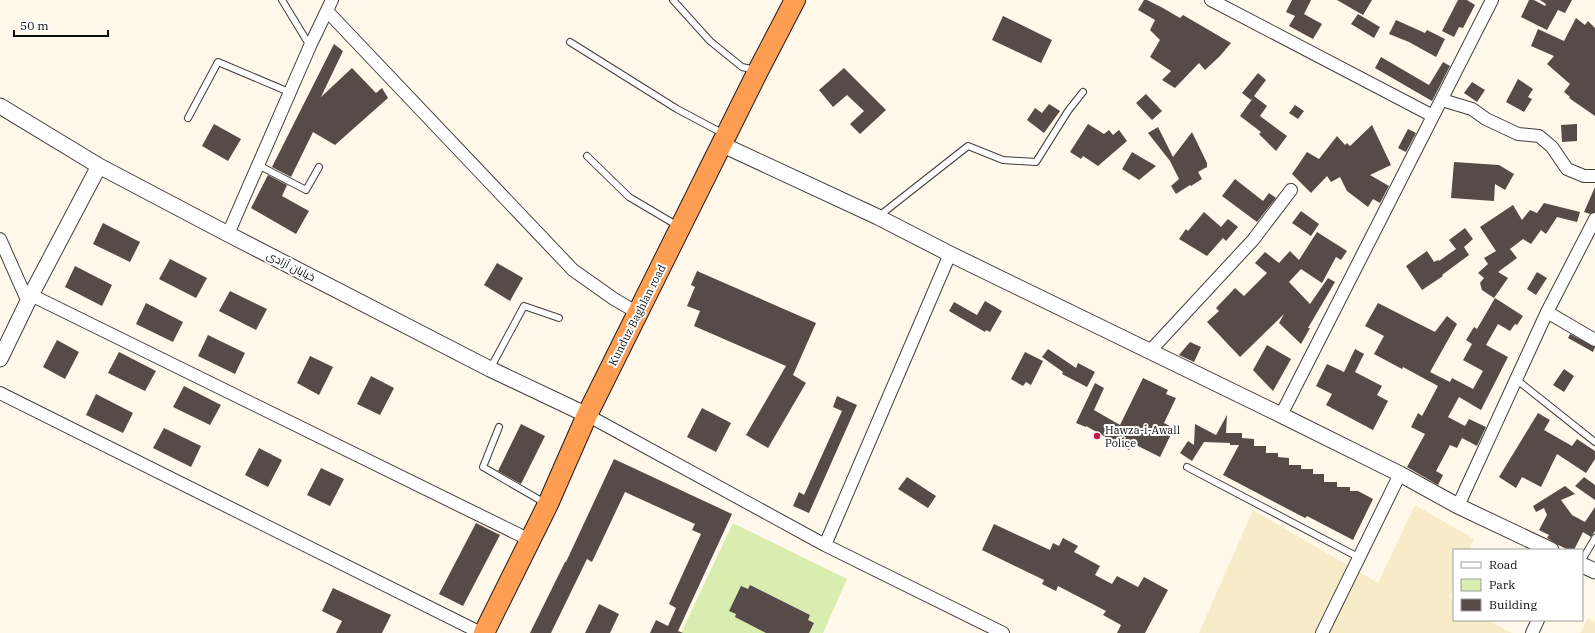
<svg xmlns="http://www.w3.org/2000/svg" width="1595" height="633" font-family="'IBM Plex Serif',Cairo,serif">
  <rect width="100%" height="100%" fill="#fff8eb"/>
  <path fill="#f8ecc8" d="M1415,505L1474,539L1469,550H1454V586L1449,598L1454,601V620H1488L1512,633H1199L1253,510L1378,583Z
    M1588,618L1595,622V633H1580Z"/>
  <path fill="#d9edb1" d="M733,523L847,579L823,633H681Z"/>
  <path fill="#564b47" d="M1144,0H1147L1163,8L1180,18L1183,15L1231,43L1220,56L1205,70L1199,63L1175,88L1162,80L1171,71L1150,57L1160,40L1150,30L1155,20L1138,10Z
    M1292,0H1311L1304,14L1322,24L1313,39L1289,26L1295,16L1286,12Z
    M1337,0H1372L1363,15Z
    M1458,0H1467L1475,5L1463,28L1459,27L1454,37L1442,31Z
    M1529,0H1534L1545,6L1546,4L1540,0H1572L1565,13L1558,10L1547,30L1521,17Z
    M1358,14L1380,27L1374,38L1351,24Z
    M1003,16L1052,40L1041,63L992,40Z
    M1576,18L1585,25L1588,21L1595,28V116L1569,98L1570,97L1564,92L1570,84L1547,64L1554,56L1531,46L1538,29L1564,41Z
    M1396,20L1425,33L1427,30L1445,39L1436,57L1409,42L1389,34Z
    M334,44L343,51L321,97L352,68L376,93L382,88L388,98L335,145L313,132L291,177L272,167Z
    M1381,57L1429,85L1443,62L1450,66L1432,101L1375,68Z
    M844,68L886,110L860,134L850,124L864,111L847,95L833,107L819,90Z
    M1258,73L1266,80L1254,96L1267,106L1260,116L1287,136L1276,151L1259,134L1261,132L1240,116L1253,98L1251,100L1242,93Z
    M1518,79L1533,89L1528,97L1532,99L1524,112L1506,102Z
    M1472,82L1485,90L1477,102L1464,93Z
    M1146,94L1162,111L1152,120L1136,103Z
    M1049,104L1060,111L1044,133L1027,120L1035,108L1042,113Z
    M1295,105L1304,111L1298,119L1289,113Z
    M214,124L241,139L228,161L202,146Z
    M1088,124L1104,134L1109,130L1113,135L1119,130L1127,141L1098,166L1083,156L1081,159L1070,152Z
    M1577,124V141L1562,142L1561,125Z
    M1372,125L1391,165L1370,175L1389,186L1380,203L1373,199L1368,207L1347,191L1340,177L1331,182L1327,176L1311,193L1292,174L1307,152L1319,159L1337,136L1345,145L1347,143L1350,146Z
    M1158,127L1173,157L1192,132L1207,163V167L1198,172L1202,179L1191,186L1190,185L1176,194L1171,186L1179,179L1170,161L1148,133Z
    M1408,129L1416,133L1406,152L1398,148Z
    M1132,152L1156,166L1139,180L1122,169Z
    M1454,162L1499,165L1514,174L1505,190L1495,184L1494,201L1451,198Z
    M268,175L287,185L282,196L309,211L296,234L251,208Z
    M1235,179L1263,201L1269,193L1276,198L1257,222L1222,196Z
    M1595,187V212L1590,214L1584,212Z
    M1544,203L1580,212L1577,222L1557,217L1546,234L1541,230L1531,244L1523,239L1510,249L1517,258L1498,272L1508,278L1494,298L1482,290L1480,283L1484,278L1478,273L1488,264L1484,258L1496,251L1480,227L1513,205L1522,220L1530,210L1537,213Z
    M1301,211L1319,224L1311,236L1292,223Z
    M1204,212L1221,227L1228,219L1238,227L1226,241L1223,238L1207,256L1179,239L1186,229L1188,231Z
    M103,223L140,242L130,262L93,244Z
    M1465,228L1473,239L1464,247L1469,255L1442,275L1443,276L1422,290L1406,266L1427,251L1434,262L1438,260L1439,261L1456,249L1449,240Z
    M1317,232L1347,251L1341,260L1336,257L1322,283L1301,269L1289,282L1310,304L1328,278L1335,282L1308,328H1310L1301,344L1279,323L1284,314L1240,357L1207,322L1219,311L1216,308L1235,288L1244,296L1267,273L1255,263L1265,252L1279,263L1290,251L1299,260Z
    M170,259L207,278L196,298L159,279Z
    M497,263L523,278L510,301L484,285Z
    M75,266L112,285L102,306L65,287Z
    M697,271L816,323L793,375L806,383L768,448L746,435L786,366L694,326L700,311L687,306L695,287L691,285Z
    M1537,272L1547,278L1536,295L1527,289Z
    M230,291L267,309L256,330L219,311Z
    M1495,298L1523,316L1517,325L1515,324L1510,331L1498,324L1486,345L1508,357L1481,410L1459,397L1448,417L1465,426L1469,419L1486,427L1477,446L1462,438L1457,448L1450,445L1436,471L1443,475L1438,485L1407,467L1425,434L1411,427L1418,413L1422,416L1438,386L1403,367L1402,369L1374,354L1384,336L1365,326L1378,303L1435,332L1447,316L1457,324L1430,372L1450,382L1452,378L1473,389L1483,371L1463,360L1472,344L1466,340L1474,327L1477,329Z
    M985,301L1002,311L990,332L986,330L985,332L949,311L954,302L977,315Z
    M146,303L183,322L173,342L136,324Z
    M1570,334L1595,347L1593,352L1568,338Z
    M208,335L245,353L235,374L198,356Z
    M57,340L79,352L65,379L43,367Z
    M1190,342L1201,347L1194,362L1179,355Z
    M1267,345L1291,359L1273,391L1253,370Z
    M1048,349L1076,368L1078,363L1095,372L1087,387L1062,374L1063,372L1042,357Z
    M1355,349L1364,354L1355,372L1382,386L1377,395L1388,401L1373,430L1326,405L1332,394L1316,386L1327,364L1344,372Z
    M119,352L156,371L145,391L108,373Z
    M1025,352L1043,361L1031,385L1026,382L1023,386L1011,379Z
    M310,356L333,367L319,395L297,383Z
    M1564,369L1574,376L1564,392L1553,385Z
    M371,376L394,388L380,415L357,404Z
    M1143,378L1168,390L1166,394L1176,398L1164,423L1174,428L1160,457L1132,443L1129,450L1086,426V427L1076,423L1095,383L1104,388L1094,410L1120,425Z
    M184,386L221,405L210,425L173,407Z
    M96,394L133,413L123,433L86,415Z
    M837,396L857,405L809,513L793,506L799,492L804,495L842,411L833,407Z
    M702,408L731,423L716,452L687,437Z
    M1538,413L1550,420L1544,430L1572,446L1577,439L1595,451V459L1586,473L1557,454L1541,487L1522,477L1516,488L1499,477Z
    M1227,415L1226,433H1242V440V438L1254,439V446H1266V453H1278V457L1289,458V465H1301V469H1313V474H1324V482H1337V487H1350V491H1358L1373,499L1353,540L1307,516L1305,518L1223,475L1239,445H1230V443L1204,442L1192,461L1180,453L1188,441L1194,445L1195,424L1216,435Z
    M521,424L545,436L521,484L498,471Z
    M164,428L201,446L191,467L153,448Z
    M259,448L282,460L268,487L245,475Z
    M614,459L732,514L678,631L683,633H650L656,620L668,626L676,608L669,604L701,534L692,530L695,524L625,492L592,562L587,559L551,633H530L565,562H566Z
    M321,468L344,479L330,506L307,495Z
    M907,477L936,496L928,508L898,489Z
    M1584,477L1595,485V500L1575,486Z
    M1565,486L1575,494L1561,500L1572,515L1585,522L1595,507V531L1591,537L1583,532L1574,550H1569L1558,545L1547,538L1549,535L1539,530L1547,515L1544,508L1536,512L1533,506Z
    M476,523L500,535L463,606L439,594Z
    M994,524L1050,550L1053,543L1059,546L1063,538L1078,546L1074,552L1100,566L1095,575L1112,584L1117,576L1138,587L1144,577L1168,590L1145,633H1117L1121,625L1103,615L1106,611L1058,586L1056,591L1042,584L1044,580L982,550Z
    M750,585L810,615L808,620L814,623L809,633H766L735,617L736,614L729,611L741,586L748,589Z
    M333,588L391,615L382,633H336L342,621L322,611Z
    M599,604L619,614L610,633H585Z"/>
  <g fill="none" stroke-linecap="round" stroke-linejoin="round">
    <g stroke="#3f3f3f" stroke-width="8">
      <path id="service" d="M282,0L310,46
        M673,0L710,41L742,67L755,70
        M570,42L677,109L724,134
        M188,118L218,62L289,92
        M587,156L629,197L678,226
        M258,165L306,190L319,167
        M879,216L968,146L1003,160L1036,162L1068,111L1083,92
        M490,369L524,306L559,318
        M1517,380L1595,442
        M499,427L483,467L545,503
        M1187,467L1358,557
        M1582,560L1595,538"/>
    </g>
    <g stroke="#3f3f3f" stroke-width="14">
      <path id="minor" d="M1211,0L1433,116
        M327,11L573,270L614,299L638,313
        M1442,100L1472,109L1486,119L1518,134L1539,136L1552,147L1567,169L1584,176H1595
        M228,234L310,46L332,0
        M0,239L28,302
        M31,295L530,540
        M1547,312L1595,340
        M1150,351L1253,240L1291,190
        M0,393L481,633
        M587,415L825,545L1003,633
        M1281,415L1492,0
        M1458,506L1547,312L1595,219
        M825,545L950,254
        M1322,633L1400,474
        M1532,633L1538,620"/>
    </g>
    <g stroke="#3f3f3f" stroke-width="17">
      <path id="tertiary" d="M0,106L99,166L228,234L490,369L587,415
        M723,145L878,217L950,254L1281,415L1400,474L1458,506L1551,550
        M0,359L31,295L99,166
        M1582,565L1595,571"/>
    </g>
    <g stroke="#1d1d1d" stroke-width="22">
      <path id="trunk" d="M484,633L548,504L587,415L758,71L795,0"/>
    </g>
    <use href="#service" stroke="#fff" stroke-width="6"/>
    <use href="#minor" stroke="#fff" stroke-width="12"/>
    <use href="#tertiary" stroke="#fff" stroke-width="15"/>
    <use href="#trunk" stroke="#ff9e52" stroke-width="20"/>
  </g>
  <circle fill="#c8183c" stroke="#fff" stroke-width="1.5" cx="1097" cy="436" r="4"/>
  <g text-anchor="middle" dominant-baseline="central" stroke-width="4" stroke-linejoin="round" paint-order="stroke">
    <g font-size="11" fill="#0c0c0c" stroke="#fff">
      <text transform="translate(291 266) rotate(27)">خیابان آزادی</text>
      <text transform="translate(637 315) rotate(-63)">Kunduz Baghlan road</text>
    </g>
    <g font-size="11" fill="#0c0c0c" stroke="#fff" text-anchor="start">
      <text x="1105" y="430">Hawza-i-Awall<tspan x="1105" dy="13">Police</tspan></text>
    </g>
  </g>
  <rect x="1453" y="549" width="130" height="72" fill="#ffffff" stroke="#9e9e9e"/>
  <rect x="1461" y="562" width="20" height="6" fill="#ffffff" stroke="#9e9e9e"/>
  <text x="1489" y="569" font-size="12" fill="#0c0c0c">Road</text>
  <rect x="1461" y="579" width="20" height="12" fill="#d9edb1" stroke="#9e9e9e"/>
  <text x="1489" y="589" font-size="12" fill="#0c0c0c">Park</text>
  <rect x="1461" y="599" width="20" height="12" fill="#564b47" stroke="#9e9e9e"/>
  <text x="1489" y="609" font-size="12" fill="#0c0c0c">Building</text>
  <path d="M14 30v6h94v-6" fill="none" stroke="#0c0c0c" stroke-width="2"/>
  <text x="20" y="30" font-size="12" fill="#0c0c0c" stroke="#ffffff" stroke-width="3" paint-order="stroke">50 m</text>
</svg>
